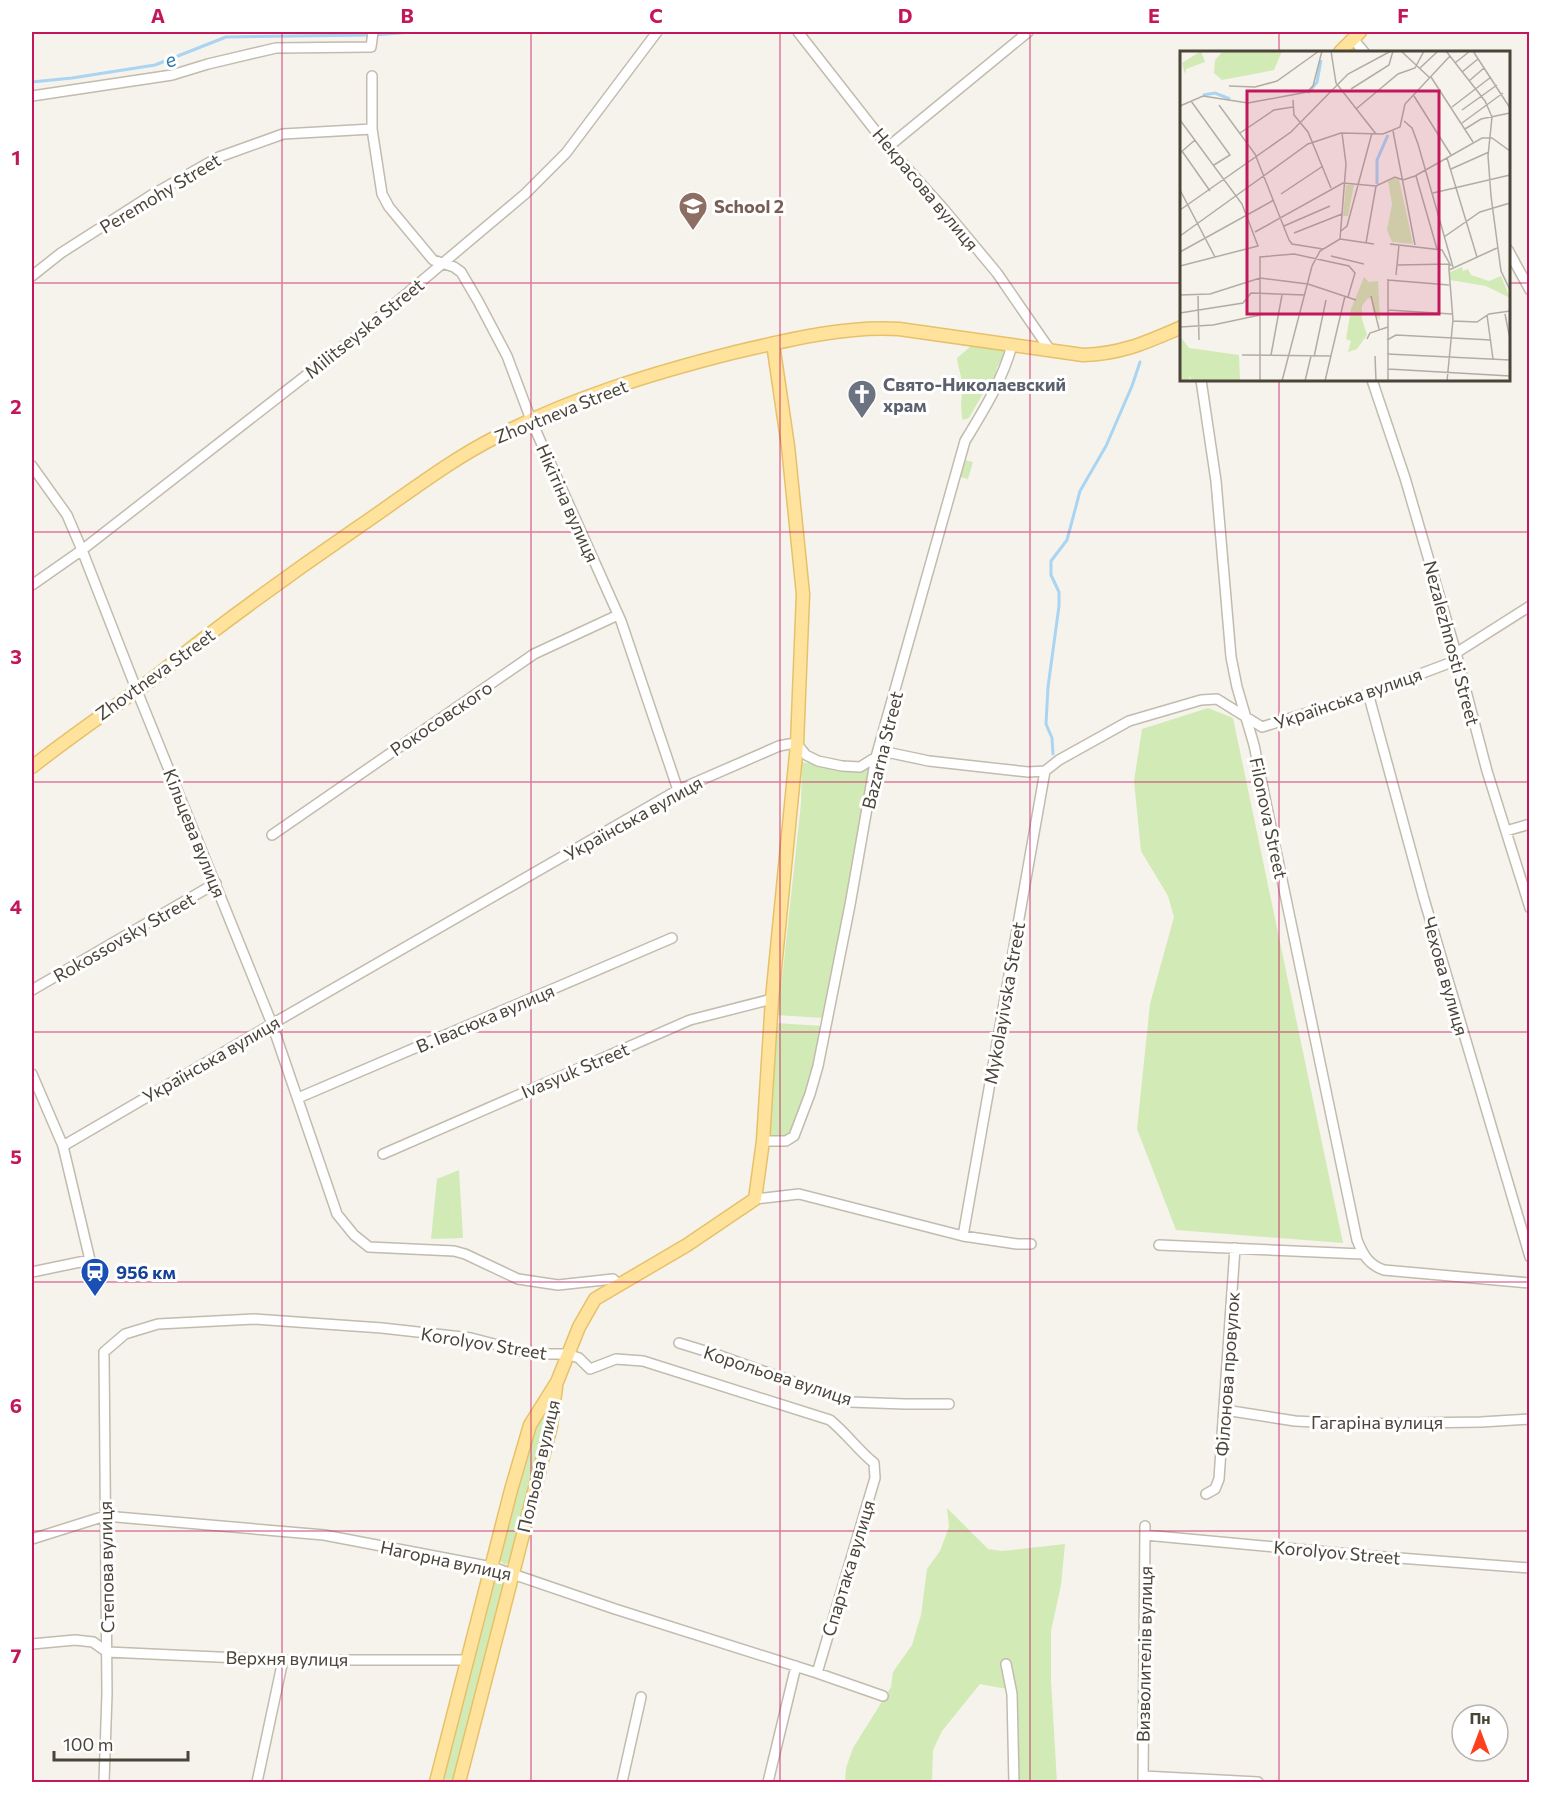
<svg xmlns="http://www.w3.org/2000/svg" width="1561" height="1814" font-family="Commissioner,sans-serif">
  <rect width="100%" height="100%" fill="#f6f3ec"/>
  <path fill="#d2eab5" d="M971,346L994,347L1003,350L1004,358L997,367L995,376L982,395L969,418L963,420C959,407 963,395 962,382C961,374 958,367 957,358Z
    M965,460L973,462L968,479L960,477Z
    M1208,708L1233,718L1343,1243L1176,1230L1137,1129L1150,1004L1174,917L1168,896L1141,851L1134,781L1142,729Z
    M802,762L847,770L871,767L859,838L823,1018L776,1015L783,971L801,803Z
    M776,1023L822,1026C815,1064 804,1098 791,1134C783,1138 777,1139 768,1136Z
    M459,1170L463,1238L431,1239L437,1179Z
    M542,1418H545V1426L511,1560L505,1565L499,1560L531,1435Z
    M947,1508L988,1549L1002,1551L1065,1544L1061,1585L1051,1631V1681L1057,1782H1017V1719L1007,1689L980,1684L942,1731L933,1750L932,1782H845L846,1768L853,1748L891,1687L893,1672L912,1645L921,1615L927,1569L940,1551L949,1527Z
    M500,1575L506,1580L454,1782H440L492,1581Z"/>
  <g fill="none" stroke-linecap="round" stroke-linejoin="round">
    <path stroke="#a9d4f2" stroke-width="3" d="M32,82L72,78L155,65L226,37L372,35L415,32
      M1053,754L1052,738L1046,724L1048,687L1059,606V592L1051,575V561L1067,540L1080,491L1106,446L1132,386L1140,362"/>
    <g stroke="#c2bbae" stroke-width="12">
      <path id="minor" d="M798,32L888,147L942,207L997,273L1050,350
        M1353,39L1364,52
        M372,76V129L382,194L389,207L433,260L454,267L461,272L478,301L507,356L531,420L621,621L678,790
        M32,96L172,75L208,64L276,48L371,47L373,32
        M888,147L1028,32
        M1508,250L1530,290
        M32,276L61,253L150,196L219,157L283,134L372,129
        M1201,380L1216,481L1231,657L1237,687L1254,745L1357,1240C1363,1255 1369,1265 1384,1270L1530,1283
        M1372,380L1405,478L1456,653L1487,771L1530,908
        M32,466L67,515L82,550L137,691L272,1024L337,1214L354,1235L369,1247L454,1251L465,1254L518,1279L558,1285L613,1279L618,1284
        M32,585L82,550L354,338L525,194L566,153L657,32
        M1368,693L1424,899L1530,1257
        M1506,831L1530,824
        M272,835L534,654L618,615
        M32,990L216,883
        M32,1074L63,1146L90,1260L32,1272
        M298,1098L672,938
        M763,1141H786L794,1136L810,1094L818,1066L850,905L876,757L965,441C984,410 1003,379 1012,345
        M63,1146L272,1024L678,790L779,746L789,744H797L806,755L818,761L842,766L860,767L876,757L891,753L929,761L1028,772L1045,771L1059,760L1129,721L1201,700L1217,699L1262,727L1362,696L1452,662L1456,653L1530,606
        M383,1154L690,1020L772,999
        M755,1199L799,1194L963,1236L1017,1244H1031
        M963,1236L1045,771
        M1159,1245L1362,1254
        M679,1343L715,1354L850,1402L905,1404H949
        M1225,1410L1295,1421L1350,1424L1481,1422L1530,1419
        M1206,1494L1215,1489L1219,1479L1235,1248
        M1145,1535L1360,1555L1530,1568
        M32,1539L105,1516L324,1535L492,1567L615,1609L817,1673L883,1696
        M32,1644L75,1640L93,1642L107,1652L283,1660H468
        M1006,1664L1012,1694L1014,1782
        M1143,1776L1258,1782
        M104,1782L107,1694L104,1352L125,1334L158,1324L254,1319L382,1328L471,1338L532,1354H567L579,1358L590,1369L616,1359L643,1361L830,1420C846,1433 858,1450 874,1463L875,1478L817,1673
        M257,1782L283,1660
        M622,1782L641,1697
        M768,1782L796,1666
        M1143,1782L1145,1526"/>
    </g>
    <g stroke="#e6c16a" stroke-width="15">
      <path id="major" d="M1340,52L1360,32
        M32,767C66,740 101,716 136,691C161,673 183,654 207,636C256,599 306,563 357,528C403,497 448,461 498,436C571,398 653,373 732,353C783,341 847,325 899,329L1083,355C1122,354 1147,342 1182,327
        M436,1782L511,1490L530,1425L557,1382L579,1327L595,1299L687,1245L755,1199L763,1141L772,999L797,744L803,594L788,446L773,344
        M459,1782L551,1426L556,1387"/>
    </g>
    <use href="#minor" stroke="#fff" stroke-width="9"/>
    <use href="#major" stroke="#ffe39c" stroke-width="12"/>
  </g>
  <path fill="none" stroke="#c2185b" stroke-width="1.5" stroke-opacity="0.55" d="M282,32V1782M531,32V1782M780,32V1782M1030,32V1782M1279,32V52M32,283H1182M1508,283H1530M1279,380V1782M32,532H1530M32,782H1530M32,1032H1530M32,1282H1530M32,1531H1530"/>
  <defs>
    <g id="school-pin" transform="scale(1.5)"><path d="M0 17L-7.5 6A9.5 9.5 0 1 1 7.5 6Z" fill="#8d6e63" stroke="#fff"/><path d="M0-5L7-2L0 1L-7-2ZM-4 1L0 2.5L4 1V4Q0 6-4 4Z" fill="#fff"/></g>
    <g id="church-pin" transform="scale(1.5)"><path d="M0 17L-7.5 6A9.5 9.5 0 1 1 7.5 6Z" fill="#6b7280" stroke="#fff"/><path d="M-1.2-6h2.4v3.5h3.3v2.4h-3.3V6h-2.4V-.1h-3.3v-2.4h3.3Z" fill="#fff"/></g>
    <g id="station-pin" transform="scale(1.5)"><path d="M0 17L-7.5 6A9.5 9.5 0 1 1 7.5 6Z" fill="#1a4fb4" stroke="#fff"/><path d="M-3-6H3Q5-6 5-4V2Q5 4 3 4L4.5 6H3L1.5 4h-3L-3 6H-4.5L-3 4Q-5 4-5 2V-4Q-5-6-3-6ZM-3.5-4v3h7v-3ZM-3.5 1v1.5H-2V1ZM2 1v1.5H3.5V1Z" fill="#fff"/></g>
  </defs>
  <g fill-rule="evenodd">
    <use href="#school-pin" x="693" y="206"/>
    <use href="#church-pin" x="862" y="394"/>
    <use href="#station-pin" x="95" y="1272"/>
  </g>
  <g text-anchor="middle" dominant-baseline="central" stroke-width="6" stroke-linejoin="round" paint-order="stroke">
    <g font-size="18" fill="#4b4439" stroke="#fff">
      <text transform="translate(926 189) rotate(50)">Некрасова вулиця</text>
      <text transform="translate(160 193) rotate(-31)">Peremohy Street</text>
      <text transform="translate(364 328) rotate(-39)">Militseyska Street</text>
      <text transform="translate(561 411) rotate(-22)">Zhovtneva Street</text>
      <text transform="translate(568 503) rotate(66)">Нікітіна вулиця</text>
      <text transform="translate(1452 643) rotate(75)">Nezalezhnosti Street</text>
      <text transform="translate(155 674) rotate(-36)">Zhovtneva Street</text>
      <text transform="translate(1348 698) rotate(-19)">Українська вулиця</text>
      <text transform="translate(441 718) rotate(-34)">Рокосовского</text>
      <text transform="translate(882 750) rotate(-76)">Bazarna Street</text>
      <text transform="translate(633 818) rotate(-29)">Українська вулиця</text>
      <text transform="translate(1269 818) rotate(78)">Filonova Street</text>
      <text transform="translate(195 833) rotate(68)">Кільцева вулиця</text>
      <text transform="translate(124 937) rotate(-30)">Rokossovsky Street</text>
      <text transform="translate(1446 976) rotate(74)">Чехова вулиця</text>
      <text transform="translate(1004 1003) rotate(-80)">Mykolayivska Street</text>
      <text transform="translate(485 1018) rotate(-23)">В. Івасюка вулиця</text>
      <text transform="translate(211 1059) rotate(-30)">Українська вулиця</text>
      <text transform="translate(575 1070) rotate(-23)">Ivasyuk Street</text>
      <text transform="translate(484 1343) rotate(9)">Korolyov Street</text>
      <text transform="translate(1227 1374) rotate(-86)">Філонова провулок</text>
      <text transform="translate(778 1375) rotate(18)">Корольова вулиця</text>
      <text x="1377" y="1422">Гагаріна вулиця</text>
      <text transform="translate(538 1466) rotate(-77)">Польова вулиця</text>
      <text transform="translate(1337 1552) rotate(5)">Korolyov Street</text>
      <text transform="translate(446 1560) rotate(12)">Нагорна вулиця</text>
      <text transform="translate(106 1567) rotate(-91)">Степова вулиця</text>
      <text transform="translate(848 1568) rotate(-73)">Спартака вулиця</text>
      <text transform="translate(1144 1654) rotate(-89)">Визволителів вулиця</text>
      <text transform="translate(287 1658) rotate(1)">Верхня вулиця</text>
    </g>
    <g font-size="18" font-weight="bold" fill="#785e54" stroke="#fff" text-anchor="start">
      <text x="714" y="206">School 2</text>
    </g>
    <g font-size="18" font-weight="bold" fill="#5b616d" stroke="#fff" text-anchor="start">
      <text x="883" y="384">Свято-Николаевский<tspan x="883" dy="21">храм</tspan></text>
    </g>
    <g font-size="18" font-weight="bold" fill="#164399" stroke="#fff" text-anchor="start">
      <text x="116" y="1272">956 км</text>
    </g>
    <g font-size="20" font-style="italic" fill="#2e7ab2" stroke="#fff">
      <text transform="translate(170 59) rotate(-22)">e</text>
    </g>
  </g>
  <g transform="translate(1180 51)">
    <rect width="330" height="330" fill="#f6f3ec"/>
    <path d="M21,0L25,11L6,18L5,23L2,12ZM43,0H102L94,19L42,29L34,22L35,9ZM216,127L219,128L233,193L212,191L207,179L212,153L208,130ZM166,134H174L168,165H163ZM282,216L283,220L288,218L291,224L309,230L321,225L330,247L306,235L270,229V221ZM184,226L189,231L198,230L200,269L193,262L192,248L188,247L182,255V268L187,284L177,298L168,301L171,290L166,288L171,258ZM0,285L9,297L59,304L60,330H11L10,323L9,330H0Z" fill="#d2eab5"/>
    <path fill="none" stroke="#a9d4f2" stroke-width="3" d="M128,42L137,31L141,9M23,44L35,42L50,48M197,133V109L208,84"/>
    <path fill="none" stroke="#b2ada4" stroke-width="1.5" d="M151,0L156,32L196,83M221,0L250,27M266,0L305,50L312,66L308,105L311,145L321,220L330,239M293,0L330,57M275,12L290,0M240,17L257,1M282,21L298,8M251,26L293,91M289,30L304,17M49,35L75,36L97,30L139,0M171,38L209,14L213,0M234,45L271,104M113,49L114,64L128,81L151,137M11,50L50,104L34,114M39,54L75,103L109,189L112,193L143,198M0,55L23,45L68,52L127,41L133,35L142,0M272,56L311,26M176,58L218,23L235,17L244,0M282,59L317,34M0,69L62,153L78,195L0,215M224,70L232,77L238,93L273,216M282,72L323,42M285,78L301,68L330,62M213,80L235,194M60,82L94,59L113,56M2,100L30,140M0,102L15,89M267,107L297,206M271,118L309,101M236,125L257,198M0,139L35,206M253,142L330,124M101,143L143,115M0,159L111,81L168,23L211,0M330,159V182M104,175L150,155M161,180L167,175L192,82M75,181L163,132L196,135L215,126L223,129L235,125L302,87H312L330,100M114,182L162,163M0,185L128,93L161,82L203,83L220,76L225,53L270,5M264,186L300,161L330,152M160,188L194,193M186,192L196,135M210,193L262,199L271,215M0,201L94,149M151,205L184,213M218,214L269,213V220M216,224L219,194M208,228V330M208,229L269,234M0,244L30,243L80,227L128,233L176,249M18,245L19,289M191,245L199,278M208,259L272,263M0,262L63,252L71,242L125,244M325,263L330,288M307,264L313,308M273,270L297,271L309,263L330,260M0,276L33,274L80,264M187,288L190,282L208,276M207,289L216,284L311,289M207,303L330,309M62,304L151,305M91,304L102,244M195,305L196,330M134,306L146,249M208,318L330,325M80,330V206L114,203L169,215L175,222L168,246M102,330L132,215L140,200L160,188L166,113L162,82M125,330L131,305M145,330L165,245M267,330L273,269L269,219L317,197"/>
    <path fill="#c2185b" fill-opacity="0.15" stroke="#c2185b" stroke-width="3" d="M67,40H259V263H67Z"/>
    <rect width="330" height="330" fill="none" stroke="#4b4439" stroke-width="3"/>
  </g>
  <rect width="1561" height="1814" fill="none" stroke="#ffffff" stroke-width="66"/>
  <g transform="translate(1480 1733)"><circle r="28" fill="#ffffff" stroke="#b7b4b0" stroke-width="1.5"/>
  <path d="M0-4.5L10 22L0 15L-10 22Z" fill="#fc3f1d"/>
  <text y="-9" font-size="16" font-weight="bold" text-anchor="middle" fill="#4b4439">Пн</text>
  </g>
  <path d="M54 1751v9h134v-9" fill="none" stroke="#4b4439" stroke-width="3"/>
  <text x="63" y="1751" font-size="18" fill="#4b4439" stroke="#ffffff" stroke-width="4.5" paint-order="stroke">100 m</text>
  <rect x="33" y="33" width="1495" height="1748" fill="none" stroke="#c2185b" stroke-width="2"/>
  <g font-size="20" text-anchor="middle" font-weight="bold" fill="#c2185b">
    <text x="158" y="23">A</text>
    <text x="407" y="23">B</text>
    <text x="656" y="23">C</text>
    <text x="905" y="23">D</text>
    <text x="1154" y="23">E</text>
    <text x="1403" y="23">F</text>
    <text x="16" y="165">1</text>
    <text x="16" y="414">2</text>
    <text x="16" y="664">3</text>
    <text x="16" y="914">4</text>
    <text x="16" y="1164">5</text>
    <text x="16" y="1413">6</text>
    <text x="16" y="1663">7</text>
  </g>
</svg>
